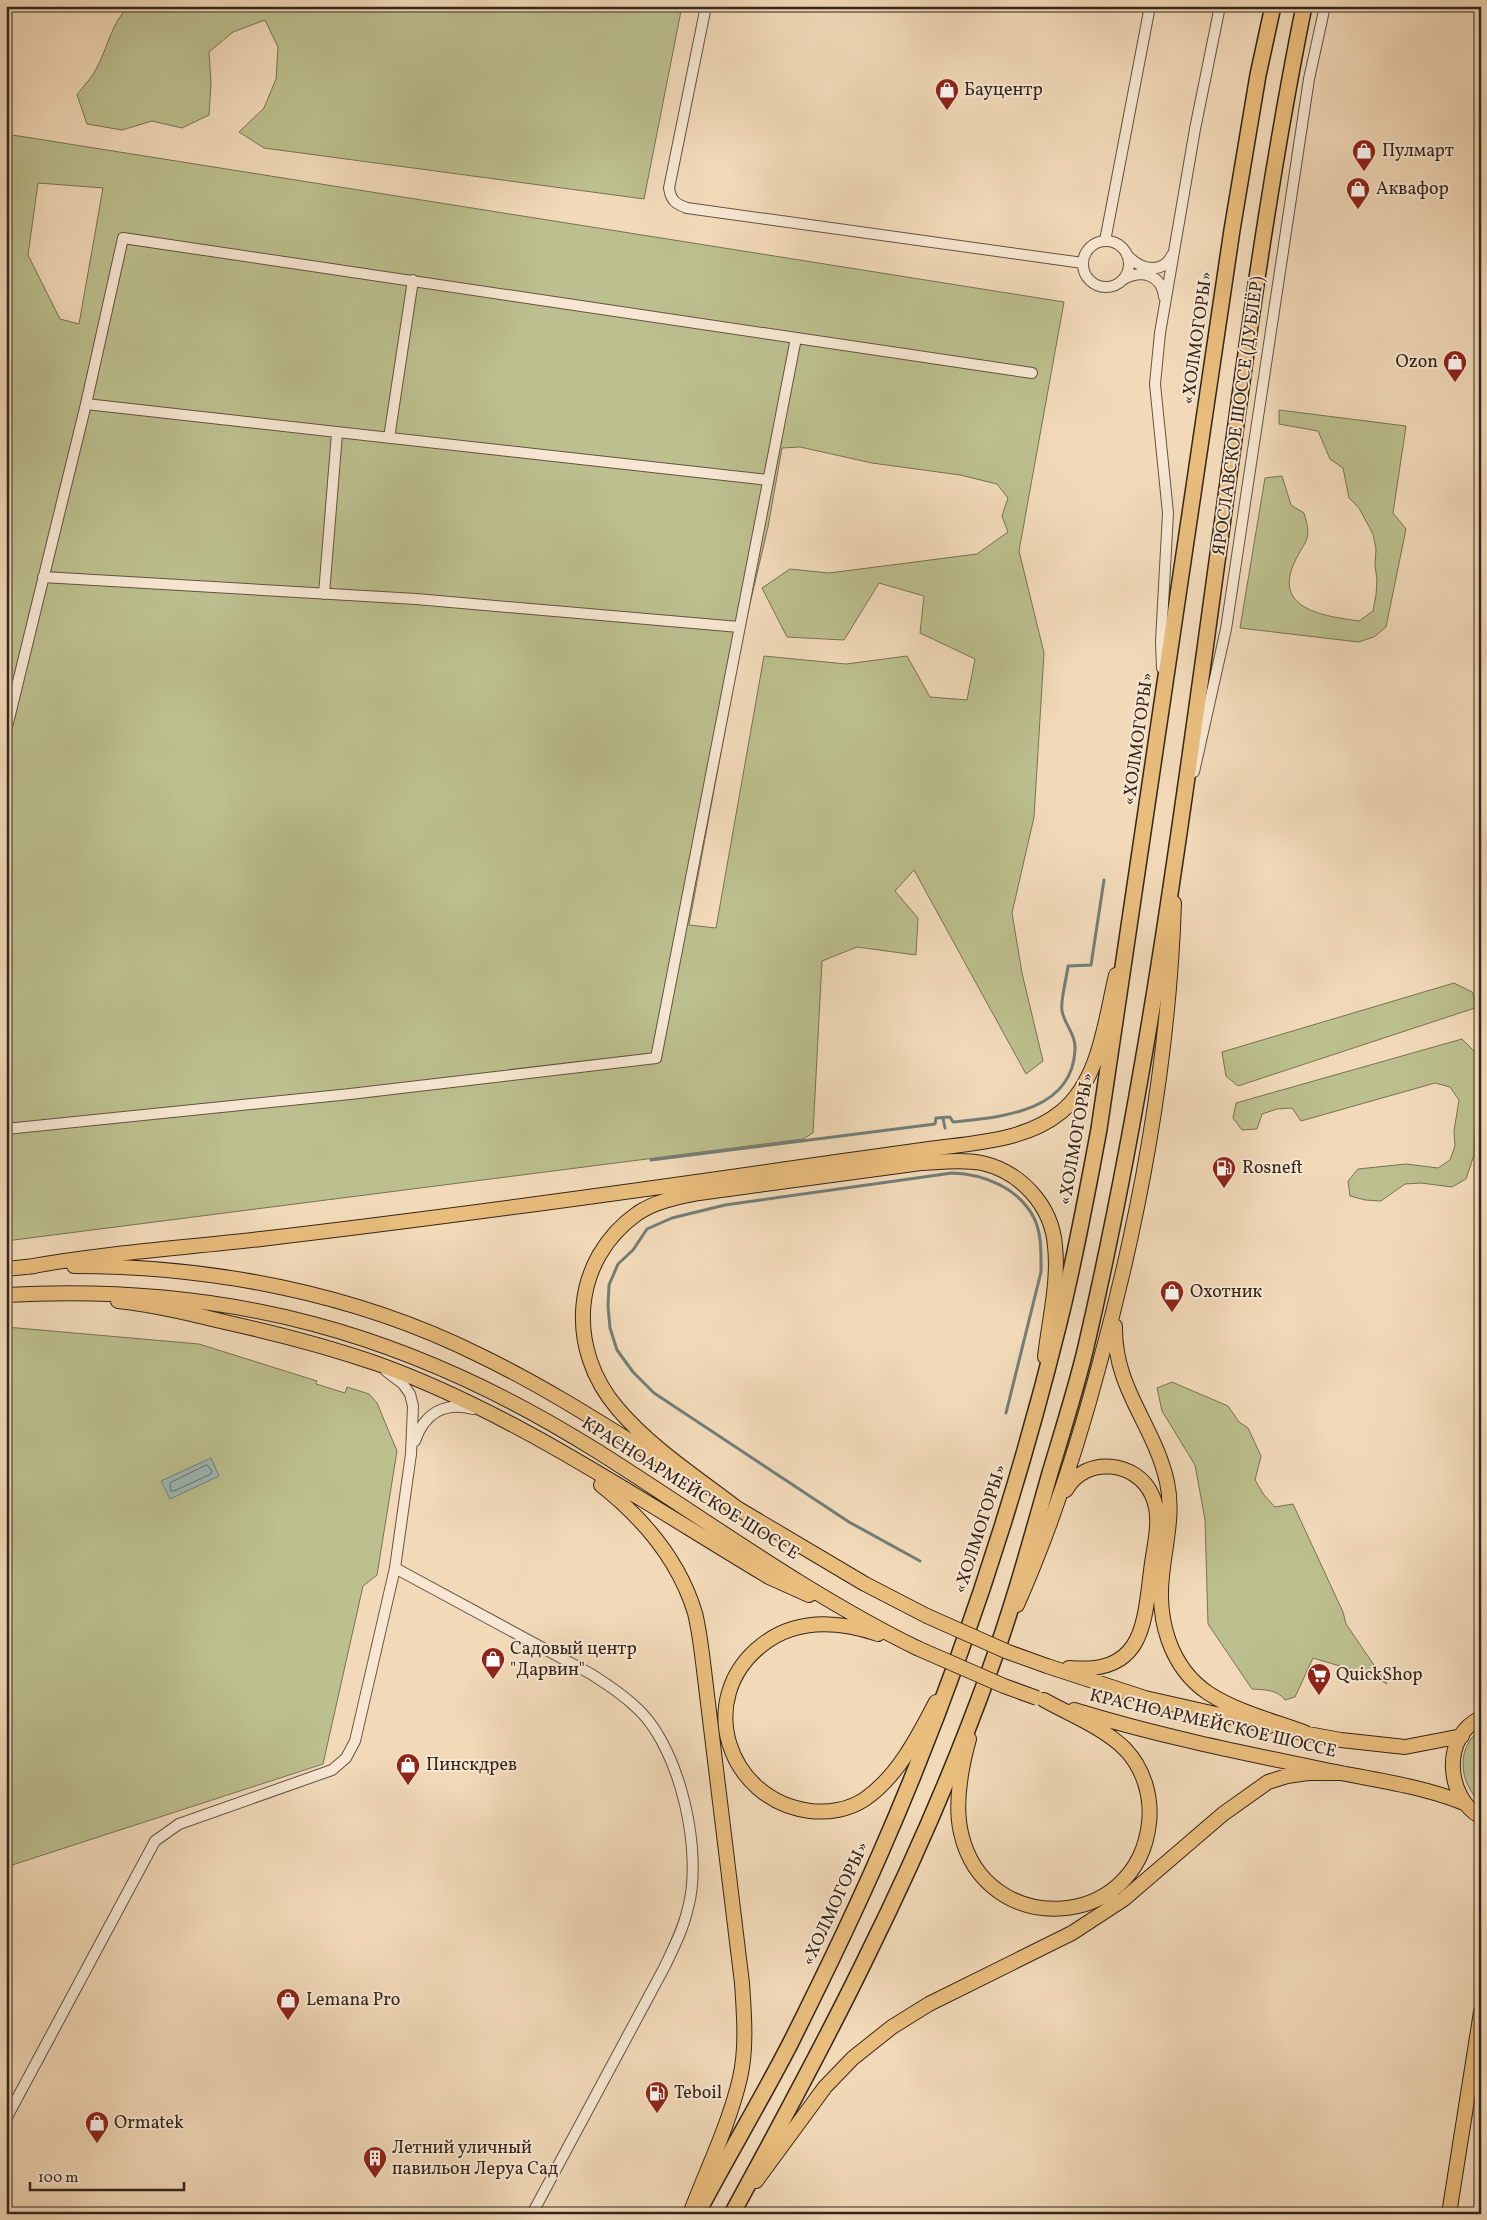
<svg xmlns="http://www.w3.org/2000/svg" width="1487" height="2220" font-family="Vollkorn,serif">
  <rect width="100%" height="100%" fill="#f2dab9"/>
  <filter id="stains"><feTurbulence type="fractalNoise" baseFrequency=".004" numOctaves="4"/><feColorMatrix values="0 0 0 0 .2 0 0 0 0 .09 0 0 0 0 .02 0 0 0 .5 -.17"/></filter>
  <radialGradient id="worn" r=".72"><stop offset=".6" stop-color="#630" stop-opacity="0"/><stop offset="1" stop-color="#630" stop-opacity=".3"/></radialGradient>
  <path fill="#bcbf8e" stroke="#787254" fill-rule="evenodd" d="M129,6H682L644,199L264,148L239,132L264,108L276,79L278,47L265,20L233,32L209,52L211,83L209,115L182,128L152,121L122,130L87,124L77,95C83,86 92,78 96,69C108,48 111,23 129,6Z
    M6,134L1064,302L1019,551L1044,653L1034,817L1012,913L1022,973L1043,1061L1026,1074L914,870L895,891L918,918L916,955L857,947L822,961L813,1133L803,1139L6,1241ZM38,183L103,188L79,324L60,319L28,255ZM800,447L872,463L960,475L997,484L1008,498L1002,516L1008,532L977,554L829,573L790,569L762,588L787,637L844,640L879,583L924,596L920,633L975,659L967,700L930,697L907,656L846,664L764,656L716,928L689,925L743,633L768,527L782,448Z
    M1279,410L1406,426L1393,513L1406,529L1386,627L1374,637L1358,642L1240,628L1265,478L1282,476L1291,505L1304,513C1312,539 1307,538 1296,559C1270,610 1325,616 1359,621L1373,611L1376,595L1377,580L1375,565L1376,549L1373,534L1359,508L1349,498L1343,468L1330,459L1318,431L1279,424Z
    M1454,983L1472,992L1478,1007L1238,1086L1226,1076L1222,1052Z
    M1462,1039L1476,1053L1478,1067L1474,1155L1466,1179L1452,1187L1421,1183L1405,1184L1381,1201L1365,1200L1350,1196L1348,1181L1358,1169L1406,1164L1438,1168L1450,1160L1455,1146L1454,1131L1459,1100L1450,1087L1435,1083L1301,1121L1292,1108L1277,1109L1262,1114L1257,1129L1242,1130L1233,1118L1236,1103Z
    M6,1327L199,1344L317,1381L316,1384L345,1393L347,1387L369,1394L377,1403L397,1451L377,1575L363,1586L323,1764L6,1867Z
    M1172,1382L1228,1406L1239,1422L1248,1428L1261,1456L1255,1480L1264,1495L1275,1507L1293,1504L1343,1612L1346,1624L1387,1684L1376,1677L1313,1658L1295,1697L1285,1700C1277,1689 1264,1690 1252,1689L1208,1624L1205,1520L1195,1465L1162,1411L1157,1388Z
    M1481,1729V1803C1459,1783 1455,1748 1481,1729Z"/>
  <path fill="#9cbab6" stroke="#727e78" d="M211,1458L219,1476L170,1499L161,1481Z"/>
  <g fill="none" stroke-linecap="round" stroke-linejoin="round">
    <path stroke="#687068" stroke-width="1" d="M207,1465L212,1471L211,1474L174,1491H171L170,1483Z"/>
    <path stroke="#727e78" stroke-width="3" d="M943,1118L945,1128
      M651,1160L935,1124L936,1118L950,1117L953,1122C999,1117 1072,1113 1075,1050C1076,1034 1065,1026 1062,1011C1060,1001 1067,977 1068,966L1091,965L1104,880
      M920,1561L849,1522L654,1393L633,1372L617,1350L610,1328L608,1306L609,1285L618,1264L633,1250L647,1229L672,1218L725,1205L952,1173C984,1174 1019,1188 1034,1218C1042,1234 1041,1255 1041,1272L1006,1413"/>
    <g stroke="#645242" stroke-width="12">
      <path id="minor" d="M706,6L669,188C671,201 676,204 687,208L1083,263
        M1083 264a23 23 0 1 1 46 0a23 23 0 1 1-46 0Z
        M1105,241L1150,6
        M1129,257C1142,270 1163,274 1172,255
        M1124,279C1142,269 1162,275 1164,297
        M86,404L768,480
        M389,438L413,280
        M43,577L416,599L739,627
        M324,594L337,433
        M1162,668L1161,641L1168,513L1155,384L1160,333L1195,129L1220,6
        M6,731L86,404L123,238L1032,373
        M1194,772L1226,629L1309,79L1325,6
        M6,1129L350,1094L656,1058L796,338
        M415,1441C424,1414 444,1401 473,1409
        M395,1568L591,1674C608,1685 625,1696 640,1711C681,1752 703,1853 688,1908C683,1930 673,1949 664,1968L532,2214
        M6,2119L155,1841L179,1824L332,1770L346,1758L355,1741L395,1568L411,1454L413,1406L410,1394L403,1384L386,1371"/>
    </g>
    <g stroke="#34251a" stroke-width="16">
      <path id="major" d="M74,1266C211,1266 354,1293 477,1354C546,1387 609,1428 673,1468
        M27,1267C105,1253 183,1248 261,1239C448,1217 635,1191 822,1164C858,1159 894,1154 929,1149C973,1143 1026,1141 1061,1112C1100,1080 1105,1021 1116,975
        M6,1269L35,1266
        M6,1295C228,1283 409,1333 597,1451C702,1517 805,1593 917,1648
        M118,1301C155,1305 192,1314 229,1323C279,1334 329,1347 378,1364C514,1413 645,1503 769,1577L809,1595
        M1115,1326C1114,1389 1154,1424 1167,1482C1174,1514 1165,1544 1162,1576C1157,1620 1170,1667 1208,1693C1237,1712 1274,1721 1306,1733
        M601,1485C644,1519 679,1560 695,1613C699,1629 701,1646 703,1662L742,1983C744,2014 747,2047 740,2078C729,2125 707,2169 690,2214
        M1066,1490C1085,1455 1137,1461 1152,1495C1162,1516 1155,1542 1152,1563C1144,1622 1146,1675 1069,1668
        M730,1504L865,1584L927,1616
        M738,1509C698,1478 651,1448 618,1409C566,1349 571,1260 638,1213C656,1201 679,1197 699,1193L921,1163C941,1162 962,1159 982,1163C1021,1172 1052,1206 1055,1246C1059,1282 1049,1321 1045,1357
        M1017,1605C1052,1526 1078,1445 1100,1362C1141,1212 1169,1058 1174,903
        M878,1634C839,1621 796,1618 762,1645C694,1698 727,1800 810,1811C828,1813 849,1810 865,1799C897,1777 918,1737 936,1702
        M1047,1666L1145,1698L1269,1726
        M1074,1710C1155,1735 1238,1752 1321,1769C1369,1779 1419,1785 1464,1803
        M1481,1718C1441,1736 1446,1798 1481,1817
        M1297,1732L1341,1740L1405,1747L1462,1736
        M969,1739C961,1768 954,1803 961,1833C985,1939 1137,1932 1149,1823C1152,1797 1144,1769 1125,1749C1104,1728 1071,1715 1044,1700
        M756,2181L825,2087L853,2058L892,2027L929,2004L1072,1933L1124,1899L1223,1814L1268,1782L1287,1776L1308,1773H1341
        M1449,2214L1481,2012"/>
    </g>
    <g stroke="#34251a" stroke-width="18">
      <path id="highway" d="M697,2214C727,2157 760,2102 790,2044C821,1982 852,1918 880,1854C955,1683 1014,1505 1059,1323C1075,1259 1087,1194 1099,1129L1232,230L1258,75L1273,6
        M732,2214C778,2129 824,2045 866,1958C912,1865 954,1769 989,1672C1013,1607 1031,1540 1050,1473C1062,1433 1075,1392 1085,1351C1155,1051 1191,744 1234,439C1254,294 1275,150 1304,6"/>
    </g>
    <use href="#minor" stroke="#f7e7d2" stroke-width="10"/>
    <use href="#major" stroke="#e9bd7c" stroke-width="14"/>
    <use href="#highway" stroke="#e9bd7c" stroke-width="15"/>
    <g stroke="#34251a" stroke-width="16" stroke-linecap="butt">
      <path id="major-bridge" d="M927,1616L1008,1652L1047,1666
        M917,1648L1004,1686L1037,1698"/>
    </g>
    <use href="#major-bridge" stroke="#e9bd7c" stroke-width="14"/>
  </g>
  <defs>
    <g id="shop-pin" transform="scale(1.25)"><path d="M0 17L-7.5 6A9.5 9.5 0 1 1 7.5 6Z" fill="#8f2418" stroke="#f7e7d2"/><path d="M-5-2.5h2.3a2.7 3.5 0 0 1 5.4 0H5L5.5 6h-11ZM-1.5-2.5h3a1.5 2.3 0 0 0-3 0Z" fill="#fff"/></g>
    <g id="fuel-pin" transform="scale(1.25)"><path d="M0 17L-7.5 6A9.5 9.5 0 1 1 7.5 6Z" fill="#8f2418" stroke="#f7e7d2"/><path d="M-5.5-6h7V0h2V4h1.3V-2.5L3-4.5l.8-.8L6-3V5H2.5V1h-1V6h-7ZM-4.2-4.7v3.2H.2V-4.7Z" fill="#fff"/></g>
    <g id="supermarket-pin" transform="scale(1.25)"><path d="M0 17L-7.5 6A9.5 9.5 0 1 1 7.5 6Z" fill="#8f2418" stroke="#f7e7d2"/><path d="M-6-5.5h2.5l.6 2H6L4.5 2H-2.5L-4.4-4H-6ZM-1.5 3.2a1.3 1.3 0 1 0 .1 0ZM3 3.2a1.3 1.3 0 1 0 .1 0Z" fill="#fff"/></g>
    <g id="building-pin" transform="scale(1.25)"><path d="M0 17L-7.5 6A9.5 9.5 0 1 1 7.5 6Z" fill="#8f2418" stroke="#f7e7d2"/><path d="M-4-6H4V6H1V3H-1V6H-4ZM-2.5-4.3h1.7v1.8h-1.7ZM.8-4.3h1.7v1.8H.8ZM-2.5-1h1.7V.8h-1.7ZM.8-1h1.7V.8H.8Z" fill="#fff"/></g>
  </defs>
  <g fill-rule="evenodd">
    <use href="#shop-pin" x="947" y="90"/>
    <use href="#shop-pin" x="1364" y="151"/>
    <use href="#shop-pin" x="1358" y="189"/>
    <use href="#shop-pin" x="1455" y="362"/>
    <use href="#fuel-pin" x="1224" y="1168"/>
    <use href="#shop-pin" x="1172" y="1292"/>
    <use href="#shop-pin" x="493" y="1659"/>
    <use href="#supermarket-pin" x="1319" y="1675"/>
    <use href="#shop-pin" x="408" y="1765"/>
    <use href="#shop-pin" x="288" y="2000"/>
    <use href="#fuel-pin" x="657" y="2093"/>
    <use href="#shop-pin" x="97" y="2123"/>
    <use href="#building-pin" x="375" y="2158"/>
  </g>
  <g text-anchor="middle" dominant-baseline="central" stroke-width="4" stroke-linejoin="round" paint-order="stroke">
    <g font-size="18" fill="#34251a" stroke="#f7e7d2" text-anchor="start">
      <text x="964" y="90">Бауцентр</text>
      <text x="1382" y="151">Пулмарт</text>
      <text x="1376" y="189">Аквафор</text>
      <text x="1438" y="362" text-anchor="end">Ozon</text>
      <text x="1242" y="1168">Rosneft</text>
      <text x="1190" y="1292">Охотник</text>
      <text x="510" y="1649">Садовый центр<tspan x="510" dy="21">"Дарвин"</tspan></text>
      <text x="1336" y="1675">QuickShop</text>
      <text x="426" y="1765">Пинскдрев</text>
      <text x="306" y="2000">Lemana Pro</text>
      <text x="674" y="2093">Teboil</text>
      <text x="114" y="2123">Ormatek</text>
      <text x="392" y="2148">Летний уличный<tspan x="392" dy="21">павильон Леруа Сад</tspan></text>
    </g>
    <g font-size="18" fill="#34251a" stroke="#f7e7d2">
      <text transform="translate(1198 338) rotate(-82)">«ХОЛМОГОРЫ»</text>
      <text transform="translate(1239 416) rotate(-82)">ЯРОСЛАВСКОЕ ШОССЕ (ДУБЛЁР)</text>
      <text transform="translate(1139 739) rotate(-82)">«ХОЛМОГОРЫ»</text>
      <text transform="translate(1077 1139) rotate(-80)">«ХОЛМОГОРЫ»</text>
      <text transform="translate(690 1489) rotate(32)">КРАСНОАРМЕЙСКОЕ ШОССЕ</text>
      <text transform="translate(981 1529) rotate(-72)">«ХОЛМОГОРЫ»</text>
      <text transform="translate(1213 1724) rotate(13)">КРАСНОАРМЕЙСКОЕ ШОССЕ</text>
      <text transform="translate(836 1904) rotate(-65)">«ХОЛМОГОРЫ»</text>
    </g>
  </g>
  <rect width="1487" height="2220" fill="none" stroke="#f2dab9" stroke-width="25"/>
  <rect x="8" y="8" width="1472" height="2205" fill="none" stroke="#34251a" stroke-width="2.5"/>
  <rect x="12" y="12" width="1462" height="2195" fill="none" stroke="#34251a"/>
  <path d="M30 2182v8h154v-8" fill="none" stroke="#34251a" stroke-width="2.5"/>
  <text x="38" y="2182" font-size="15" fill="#34251a" stroke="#f7e7d2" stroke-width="4" paint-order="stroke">100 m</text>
  <rect width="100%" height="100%" filter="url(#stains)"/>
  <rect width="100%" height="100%" fill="url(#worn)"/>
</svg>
